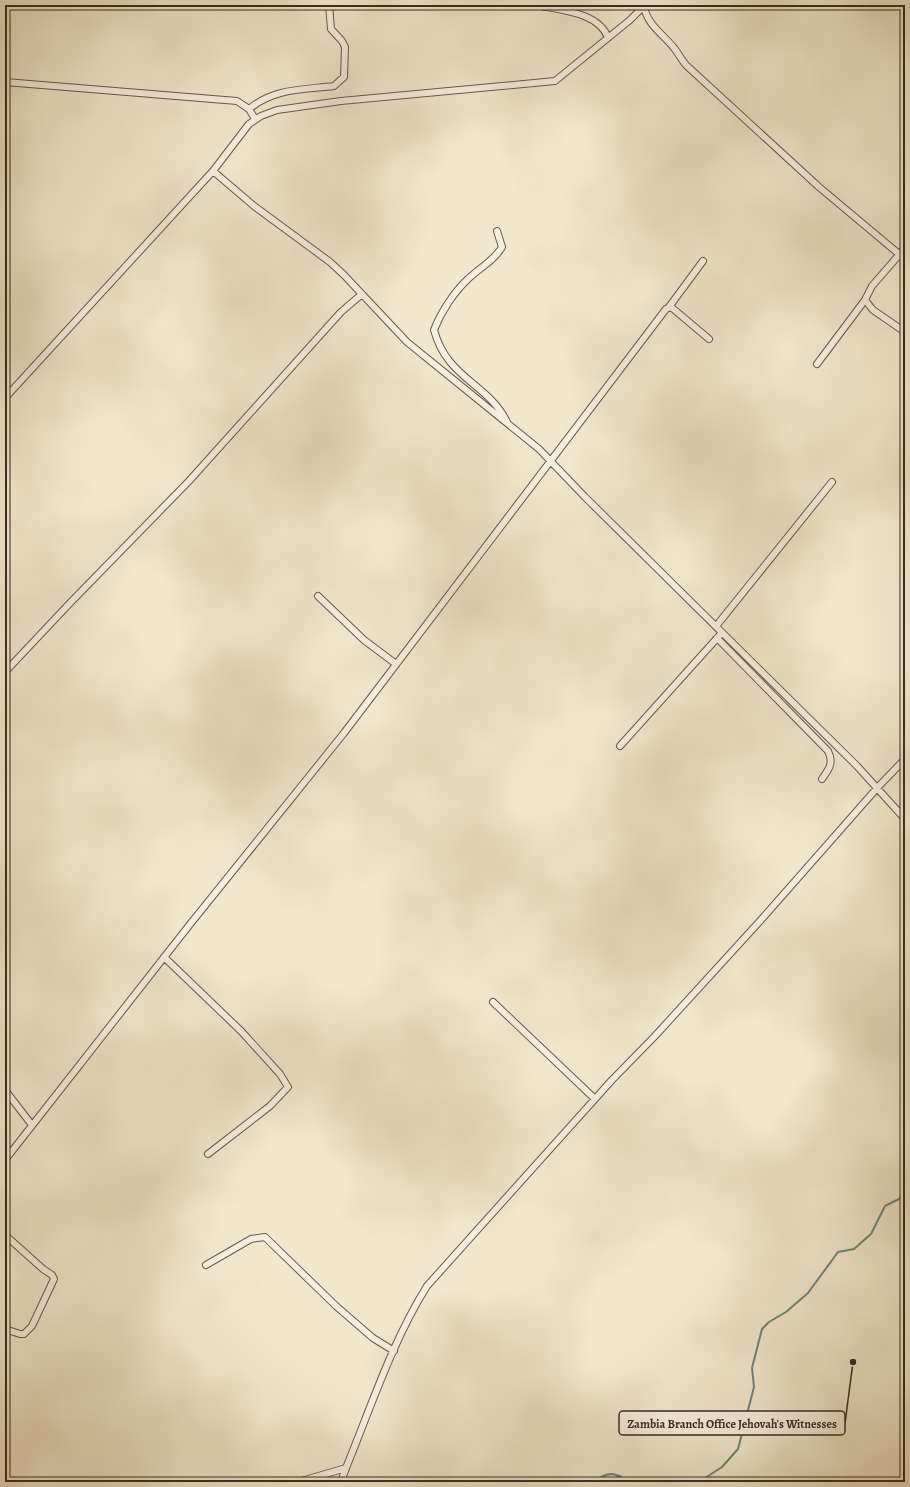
<svg xmlns="http://www.w3.org/2000/svg" width="910" height="1487" font-family="Alegreya,serif">
  <rect width="100%" height="100%" fill="#f2e7cd"/>
  <filter id="stains"><feTurbulence type="fractalNoise" baseFrequency=".005" numOctaves="4"/><feColorMatrix values="0 0 0 0 .2 0 0 0 0 .09 0 0 0 0 .02 0 0 0 .5 -.17"/></filter>
  <radialGradient id="worn" r=".72"><stop offset=".6" stop-color="#630" stop-opacity="0"/><stop offset="1" stop-color="#630" stop-opacity=".3"/></radialGradient>
  <g fill="none" stroke-linecap="round" stroke-linejoin="round">
    <path stroke="#73847c" stroke-width="2" d="M595,1482C606,1471 617,1472 628,1482
      M699,1482L722,1467L738,1449L754,1387L752,1368L762,1329L769,1322L786,1312L808,1293L838,1252L854,1249L871,1234L885,1206L899,1199L905,1190"/>
    <g stroke="#665a4c" stroke-width="8">
      <path id="minor" d="M536,5C559,10 599,12 608,38
        M644,6C647,25 663,34 674,48C679,54 682,61 687,66L819,187L899,254
        M5,82L237,101L249,109L255,119
        M249,109C275,88 302,90 334,86L344,77L345,47L342,41L331,29L329,5
        M213,171L254,206L330,262L344,275L407,342L539,449L585,497L857,766L905,819
        M497,231L502,247C494,261 479,268 468,279C454,292 441,312 434,330C447,379 488,383 507,422
        M865,300L873,310L905,332
        M669,307L703,261
        M817,364L865,300L872,286L905,248
        M5,398L213,171L249,124L261,116L277,110L341,101L555,81L630,20L645,5
        M318,596L364,640L396,664
        M717,625L832,482
        M717,638L828,751C834,763 829,769 822,779
        M5,672L70,603L189,481L341,312L362,294
        M620,746L719,636
        M164,957L241,1031L280,1074L288,1087L270,1106L208,1154
        M493,1002L595,1099
        M5,1090L32,1125
        M5,1160L191,923L344,733L666,309L671,307L709,339
        M5,1235L43,1269L52,1275L54,1279L32,1326L24,1334H20L5,1329
        M206,1265L251,1239L265,1237L336,1306L373,1338L394,1351
        M298,1482L346,1468C371,1407 392,1342 427,1286L612,1080L655,1036L760,921L878,787L905,759
        M341,1482L346,1468"/>
    </g>
    <use href="#minor" stroke="#f7efde" stroke-width="6"/>
  </g>
  <path fill="none" stroke="#372b21" stroke-width="1.5" d="M853 1362L845 1423"/>
  <circle fill="#372b21" stroke="#f7efde" stroke-width="1.5" cx="853" cy="1362" r="4"/>
  <rect fill="#f7efde" stroke="#372b21" stroke-width="1.5" x="619" y="1411" width="226" height="24" rx="4"/>
  <g font-size="12" text-anchor="middle" font-weight="bold" fill="#372b21">
    <text x="732" y="1428">Zambia Branch Office Jehovah's Witnesses</text>
  </g>
  <rect width="910" height="1487" fill="none" stroke="#f2e7cd" stroke-width="20"/>
  <rect x="6" y="6" width="898" height="1475" fill="none" stroke="#372b21" stroke-width="2"/>
  <rect x="10" y="10" width="890" height="1467" fill="none" stroke="#372b21"/>
  <rect width="100%" height="100%" filter="url(#stains)"/>
  <rect width="100%" height="100%" fill="url(#worn)"/>
</svg>
